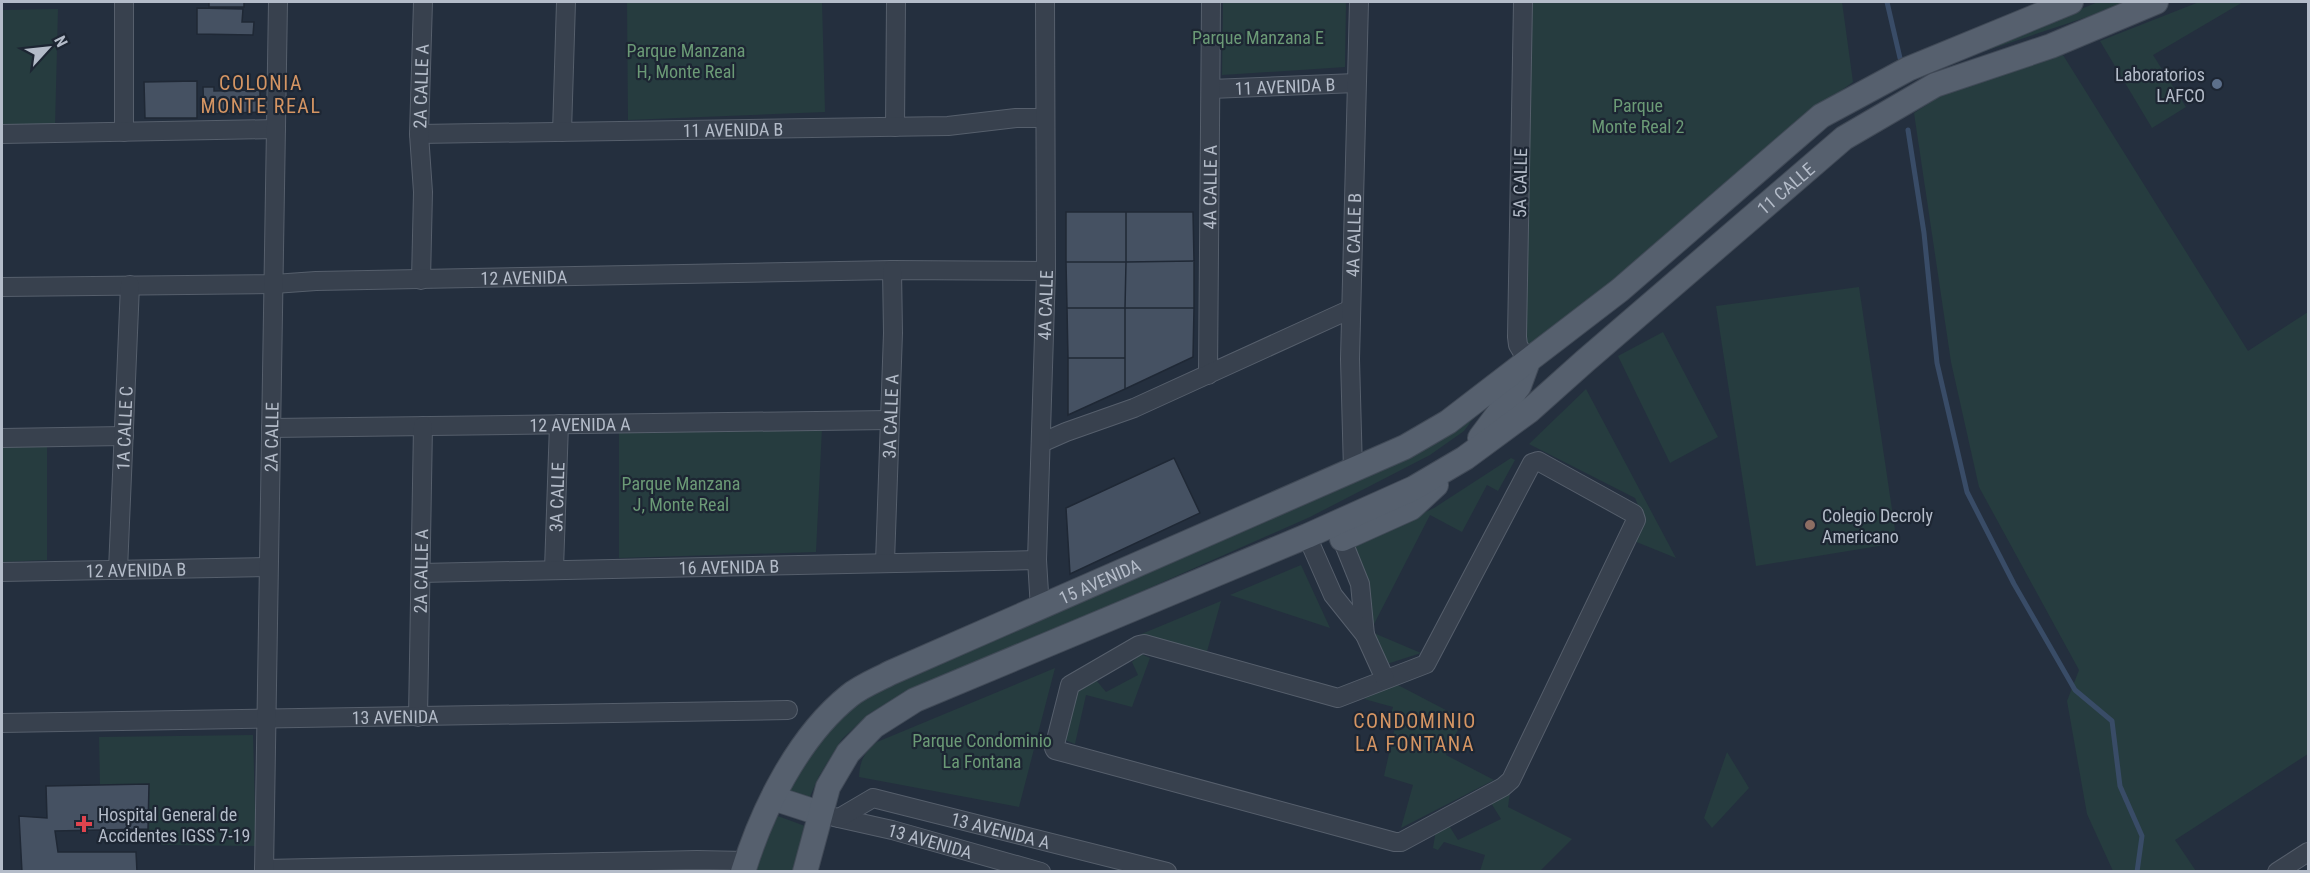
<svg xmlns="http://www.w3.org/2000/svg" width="2310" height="873" font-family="'Roboto Condensed',sans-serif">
  <rect width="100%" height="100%" fill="#242f3e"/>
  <path fill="#263c3f" d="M627,2H822L825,112L628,120Z
    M1223,2H1346L1345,67L1222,75Z
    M1525,2H1842L1853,82L1816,109L1618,287L1520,354Z
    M2098,2H2126L2087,17L1949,63Z
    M2199,2H2243L2153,55L2186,107L2152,128L2100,41Z
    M58,9L55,127L2,129V10Z
    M2063,55L2248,351L2308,312V754L2175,840L2196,871H2113L2087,814L2067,701L2079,670L1979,487L1951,362L1914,113L1951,89Z
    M1859,287L1897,543L1756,566L1716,306Z
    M1663,332L1718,437L1670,463L1618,356Z
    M1586,389L1676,558L1634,541L1643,517L1635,498L1529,444Z
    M1489,397L1464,431L1430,455L1310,517L1043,635L915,687L870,713L842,739L819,776L809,799L788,793L800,764L852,707L888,685Z
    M822,428L816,552L619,558V433Z
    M47,442V560L2,562V443Z
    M1511,458L1515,460L1498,491L1487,485L1462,532L1430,515L1372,628L1343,551L1434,508Z
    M1301,565L1330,628L1230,595Z
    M1221,601L1206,655L1139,635Z
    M1369,631L1421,653L1390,663H1382Z
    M1141,654L1150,658L1132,707L1086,695L1075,744L1065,740L1079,687L1096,680L1106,692L1138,675L1132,662Z
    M1055,668L1019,807L859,777C860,760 864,753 877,742Z
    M1396,684L1463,719L1446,755L1494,780L1401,828L1413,785L1384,776L1395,727L1388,724L1393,707L1364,699Z
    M253,735L256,846L164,845L103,830L148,829L149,785H100L99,737Z
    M1727,752L1749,788L1712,828L1704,818Z
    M1510,792L1508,807L1572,839L1540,871H1480L1485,855L1444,842L1438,850L1433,848L1436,830L1448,824L1458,840L1501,819L1491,803Z
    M775,815L805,826L794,871L754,872Z"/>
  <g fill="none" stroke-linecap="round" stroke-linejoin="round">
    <path stroke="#394c67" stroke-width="5" d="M1887,2L1900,58
      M1908,130L1924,233L1937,363L1967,492L2014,584L2075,690L2112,721L2120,786L2142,836L2137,872"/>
  </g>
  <path fill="#455162" stroke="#1f2835" stroke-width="1.5" d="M209,2H244V7H209Z
    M197,8L243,9L242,22H254L253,35L197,34Z
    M197,81V118H145L144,82Z
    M203,87H214V91L260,90V112L204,114Z
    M1066,212H1126V262H1066Z
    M1126,212H1193L1194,261L1126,262Z
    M1194,261V308H1125L1126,262Z
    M1066,262H1126L1125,308H1067Z
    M1067,308H1125V358H1068Z
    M1125,308H1194L1193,357L1125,389Z
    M1068,358H1125V389L1068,415Z
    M1174,458L1200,513L1070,574L1066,508Z
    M149,784L148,829L55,831L58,852H136L137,872H22L19,816L47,818L46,786Z"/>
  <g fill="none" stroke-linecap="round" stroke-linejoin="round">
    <g stroke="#565f6c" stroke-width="20">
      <g id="minor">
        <path d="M1523,2L1517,337L1518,345L1528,362"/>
        <path id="s1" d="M1211,89L1356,83"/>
        <path d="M895,127L896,2"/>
        <path d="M124,132V2"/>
        <path d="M562,132L566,2"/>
        <path d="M2,134L276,129"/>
        <path id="s2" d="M419,134L948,126L1016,118H1045"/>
        <path id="s3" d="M421,280L423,192L419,134L423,2"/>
        <path id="s4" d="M2,287L274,284L316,281L892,270L1046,271"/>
        <path id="s5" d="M1208,375L1211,2"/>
        <path id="s6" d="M271,428L889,420"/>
        <path d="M2,438L124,436"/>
        <path d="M1041,443L1066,432L1134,408L1351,309"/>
        <path d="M1538,461L1634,514L1636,520L1511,780L1503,787L1401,842H1395L1055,750L1054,748L1070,685L1139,645L1144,644L1338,698L1426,664L1532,463Z"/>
        <path id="s7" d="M1353,471L1350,359L1359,2"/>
        <path d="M1337,527L1360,584L1365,635"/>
        <path d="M1307,536L1333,595L1365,635L1385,679"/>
        <path id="s8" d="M885,562L893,333L892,270"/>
        <path id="s9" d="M554,569L559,424"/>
        <path id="s10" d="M118,570L130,285"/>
        <path id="s11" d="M2,572L268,567"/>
        <path id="s12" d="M421,573L1037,560"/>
        <path id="s13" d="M1040,609L1037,560L1046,271L1045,2"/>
        <path id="s14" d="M418,717L423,426"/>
        <path id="s15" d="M2,723L788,710"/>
        <path id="s16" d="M834,817L892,830L1041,872"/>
        <path id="s17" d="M839,818L873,798L1167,872"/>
        <path d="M264,869L697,860L747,861"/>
        <path id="s18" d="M264,872L278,2"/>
        <path d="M2277,872L2308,852"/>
      </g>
    </g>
    <g stroke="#414a57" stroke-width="26">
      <g id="major">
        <path d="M1480,438L1519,386L1527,364"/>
        <path d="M1342,539L1411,508L1436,485"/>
        <path d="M773,798L819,813"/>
        <path id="s19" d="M743,872C762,810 798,737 849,696C861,686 877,680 890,673L1405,447L1448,422L1620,290L1821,116L1908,69L2071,2"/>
        <path id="s20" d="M805,872L828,787L848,753L874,726L915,700L1307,536L1414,488L1465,458L1529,411L1585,361L1844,138L1935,85L2051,46L2156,2"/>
      </g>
    </g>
    <use href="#minor" stroke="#38414e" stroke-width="18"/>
    <use href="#major" stroke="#56606e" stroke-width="24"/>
  </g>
  <circle fill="#5c6f8a" stroke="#1d2633" stroke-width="2" cx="2217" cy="84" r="6"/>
  <circle fill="#8d6e63" stroke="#1d2633" stroke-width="2" cx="1810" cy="525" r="6"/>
  <path fill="#e0444e" stroke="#1d2633" stroke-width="2" d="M81 815h6v6h6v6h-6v6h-6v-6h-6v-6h6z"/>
  <g text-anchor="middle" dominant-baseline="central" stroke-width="4.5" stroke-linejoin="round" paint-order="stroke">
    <g font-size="18" fill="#6b9a76" stroke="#1d2633">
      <text x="1258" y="37">Parque Manzana E</text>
      <text x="686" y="50">Parque Manzana<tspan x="686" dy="21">H, Monte Real</tspan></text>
      <text x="1638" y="105">Parque<tspan x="1638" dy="21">Monte Real 2</tspan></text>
      <text x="681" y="483">Parque Manzana<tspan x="681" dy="21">J, Monte Real</tspan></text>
      <text x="982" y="740">Parque Condominio<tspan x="982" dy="21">La Fontana</tspan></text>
    </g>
    <g font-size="18" fill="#b4bcc9" stroke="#1d2633" text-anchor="start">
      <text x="2205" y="74" text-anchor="end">Laboratorios<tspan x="2205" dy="21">LAFCO</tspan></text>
      <text x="1822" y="515">Colegio Decroly<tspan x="1822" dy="21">Americano</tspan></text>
      <text x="98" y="814">Hospital General de<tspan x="98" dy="21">Accidentes IGSS 7-19</tspan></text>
    </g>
    <g font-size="18" fill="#b4bcc9" stroke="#1d2633">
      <text stroke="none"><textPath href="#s1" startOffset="74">11 AVENIDA B</textPath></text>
      <text stroke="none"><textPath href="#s3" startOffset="194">2A CALLE A</textPath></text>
      <text stroke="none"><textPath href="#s2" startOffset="314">11 AVENIDA B</textPath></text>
      <text transform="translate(1520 183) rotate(-89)">5A CALLE</text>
      <text stroke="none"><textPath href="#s5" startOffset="188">4A CALLE A</textPath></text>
      <text stroke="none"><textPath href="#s20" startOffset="1234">11 CALLE</textPath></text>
      <text stroke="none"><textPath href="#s7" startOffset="236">4A CALLE B</textPath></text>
      <text stroke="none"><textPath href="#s4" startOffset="522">12 AVENIDA</textPath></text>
      <text stroke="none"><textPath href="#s13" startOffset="304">4A CALLE</textPath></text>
      <text stroke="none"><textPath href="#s8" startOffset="146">3A CALLE A</textPath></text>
      <text stroke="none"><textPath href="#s6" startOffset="309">12 AVENIDA A</textPath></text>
      <text stroke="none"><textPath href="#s10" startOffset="142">1A CALLE C</textPath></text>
      <text stroke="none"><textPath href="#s18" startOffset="435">2A CALLE</textPath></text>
      <text stroke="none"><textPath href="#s9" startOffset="72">3A CALLE</textPath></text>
      <text stroke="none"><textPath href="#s12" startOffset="308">16 AVENIDA B</textPath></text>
      <text stroke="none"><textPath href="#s11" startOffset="134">12 AVENIDA B</textPath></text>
      <text stroke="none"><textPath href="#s14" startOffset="146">2A CALLE A</textPath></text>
      <text stroke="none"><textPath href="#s19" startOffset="484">15 AVENIDA</textPath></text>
      <text stroke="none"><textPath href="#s15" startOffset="393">13 AVENIDA</textPath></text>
      <text stroke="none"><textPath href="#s17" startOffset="171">13 AVENIDA A</textPath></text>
      <text stroke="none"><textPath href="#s16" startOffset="99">13 AVENIDA</textPath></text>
    </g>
    <g font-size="20" letter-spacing="1.5" fill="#d59563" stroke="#1d2633">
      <text x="261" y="83">COLONIA<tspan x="261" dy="23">MONTE REAL</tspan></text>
      <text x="1415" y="721">CONDOMINIO<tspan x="1415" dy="23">LA FONTANA</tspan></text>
    </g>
  </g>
  <rect width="2310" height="873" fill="none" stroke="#b4bcc9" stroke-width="6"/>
  <g transform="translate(48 48) rotate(63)" stroke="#1d2633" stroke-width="4.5" paint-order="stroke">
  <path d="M0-4.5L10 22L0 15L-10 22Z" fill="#b4bcc9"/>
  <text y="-9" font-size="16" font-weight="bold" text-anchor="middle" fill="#b4bcc9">N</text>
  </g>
</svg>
